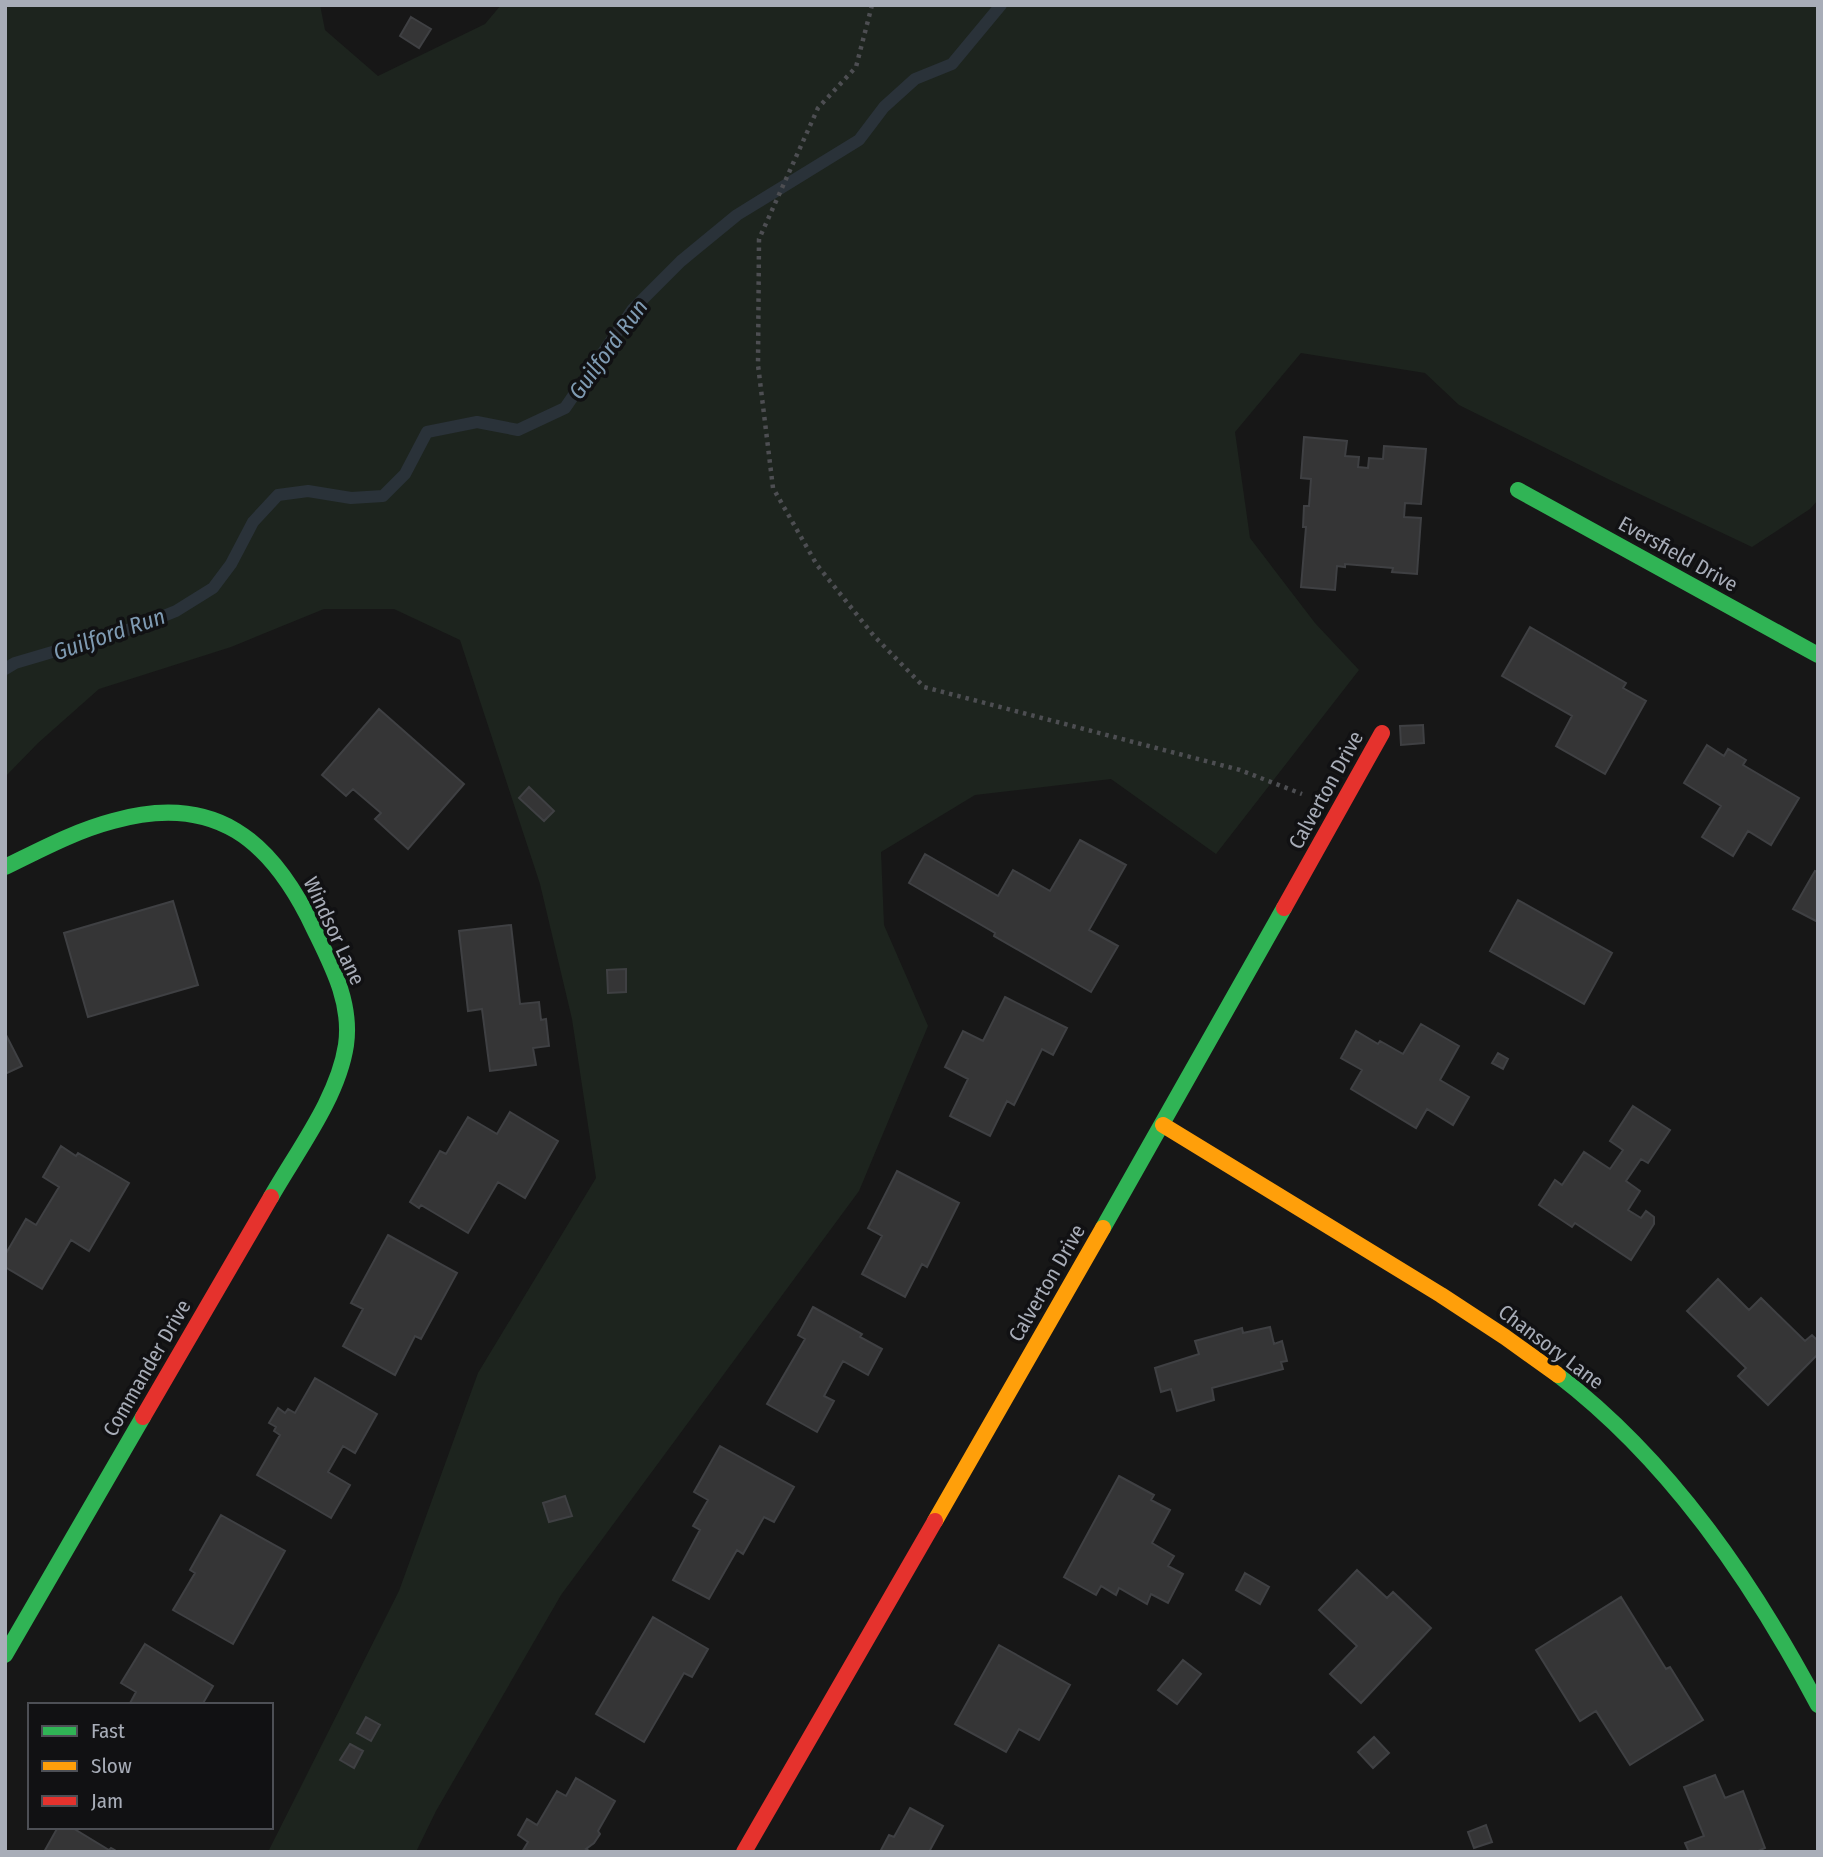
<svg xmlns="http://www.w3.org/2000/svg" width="1823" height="1857" font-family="'Fira Sans Condensed',sans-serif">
  <rect width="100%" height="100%" fill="#171717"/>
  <path fill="#1d241e" d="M5,5H320L325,30L378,76L485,24L501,5H1818V500L1810,509L1752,547L1610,480L1459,405L1425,373L1301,353L1235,432L1250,538L1315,623L1359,670L1216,854L1111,779L975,795L881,852L884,925L928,1026L859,1191L561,1595L436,1811L416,1852H268L399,1591L478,1373L596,1178L572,1019L540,884L460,640L394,609H324L231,647L99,689L38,743L5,777Z"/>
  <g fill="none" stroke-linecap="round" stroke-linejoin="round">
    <path stroke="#2a3239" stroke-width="12" d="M5,669L15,663L134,628L176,611L213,588L231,564L253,522L278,495L308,491L351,498L383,496L405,474L427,432L477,422L518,430L565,408L633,309L681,261L737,215L859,140L884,107L915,79L952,64L1001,5"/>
  </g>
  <path fill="#353536" stroke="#3f4043" stroke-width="2" d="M411,17L431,29L419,48L400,36Z
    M1304,437L1347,441L1345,456L1359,457L1358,467L1368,468L1369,458L1383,459L1384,446L1426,449L1421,504L1405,503L1404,517L1421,518L1417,574L1392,572L1393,568L1345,564V567L1337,566L1335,590L1301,587L1306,527H1303L1304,506H1309L1311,479L1301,478Z
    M1530,627L1626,683L1623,688L1646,701L1605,774L1556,746L1572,716L1502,676Z
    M379,709L464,784L408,849L375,819L381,813L353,789L346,796L322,775Z
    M1423,725L1424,743L1401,745L1400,726Z
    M1707,745L1724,756L1728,749L1746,760L1743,765L1799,798L1771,845L1748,831L1733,856L1702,837L1721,806L1684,783Z
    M529,787L554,811L544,821L519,798Z
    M1080,840L1126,865L1089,930L1118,946L1091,992L994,936L995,933L909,883L925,854L998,896L1013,870L1050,891Z
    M1815,871L1818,872V922L1793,909Z
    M1518,900L1612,953L1584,1004L1490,951Z
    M173,901L198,985L88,1017L64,933Z
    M511,925L520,1004L539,1002L541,1020L546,1019L549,1046L533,1048L536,1065L490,1071L482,1009L468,1011L459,931Z
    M626,969V992L608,993L607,970Z
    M1005,997L1067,1028L1053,1055L1042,1049L1014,1105L1007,1101L990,1136L950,1116L968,1079L945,1067L963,1031L983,1041Z
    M1421,1024L1459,1046L1440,1080L1469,1097L1453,1125L1427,1109L1416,1128L1351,1089L1362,1070L1341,1058L1356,1031L1378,1044L1380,1041L1403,1054Z
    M5,1033L22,1066L5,1074Z
    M1498,1053L1508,1059L1503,1069L1492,1063Z
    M1633,1106L1670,1130L1648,1163L1641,1159L1626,1181L1640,1191L1628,1210L1641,1218L1646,1211L1654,1217V1224L1631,1260L1575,1223L1572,1227L1539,1205L1555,1180L1562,1185L1584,1152L1610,1169L1623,1150L1610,1141Z
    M510,1112L558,1141L525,1198L498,1182L468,1233L421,1205L419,1208L410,1202L440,1151L446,1154L468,1117L497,1134Z
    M61,1146L76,1156L78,1153L129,1183L89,1251L71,1240L42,1289L5,1267V1255L26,1219L36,1225L59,1187L43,1177Z
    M897,1171L959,1203L927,1267L922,1264L905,1297L862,1274L882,1236L868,1228Z
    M388,1235L457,1273L421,1339L415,1336L395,1375L343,1346L363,1309L351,1303Z
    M1718,1279L1749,1310L1761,1298L1805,1341L1812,1335L1818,1341V1354L1768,1405L1738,1376L1746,1368L1687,1311Z
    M813,1307L862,1334L860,1337L882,1349L868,1375L843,1361L824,1396L834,1401L817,1432L767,1404L805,1339L798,1335Z
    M1270,1327L1274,1344L1282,1341L1287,1361L1281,1362L1283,1369L1212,1388L1214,1400L1177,1411L1171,1389L1161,1392L1155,1368L1199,1354L1195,1341L1242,1328L1243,1333Z
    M315,1378L377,1414L355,1453L343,1446L328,1472L350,1485L331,1518L257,1475L280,1435L274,1431L276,1427L269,1423L278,1408L285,1413L288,1409L295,1413Z
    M720,1446L794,1487L774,1522L764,1517L743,1554L737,1550L709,1599L673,1580L700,1530L693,1526L708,1500L694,1492Z
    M1119,1476L1154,1495L1151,1500L1170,1510L1152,1543L1174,1556L1168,1566L1183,1574L1168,1603L1151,1594L1147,1604L1119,1588L1116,1595L1101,1586L1096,1595L1064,1577Z
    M565,1496L572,1516L549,1522L543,1503Z
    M221,1515L285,1551L233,1644L173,1610L195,1573L190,1570Z
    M1357,1570L1387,1598L1393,1592L1431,1628L1361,1703L1330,1674L1357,1646L1319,1610Z
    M1245,1573L1269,1587L1260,1604L1236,1590Z
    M1621,1597L1666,1669L1670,1667L1703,1720L1630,1765L1596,1711L1580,1721L1536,1650Z
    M653,1617L708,1649L692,1677L684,1673L644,1742L596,1714Z
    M145,1644L213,1686L202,1705H129L136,1692L121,1683Z
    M999,1645L1070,1685L1039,1740L1019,1729L1006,1752L955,1724Z
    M1183,1660L1201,1674L1177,1704L1158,1690Z
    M366,1717L380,1725L371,1741L357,1733Z
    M1374,1737L1389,1753L1373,1768L1358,1752Z
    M350,1744L363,1751L354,1768L340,1760Z
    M1715,1775L1725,1798L1743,1791L1765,1848L1756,1852H1689L1685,1843L1704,1836L1684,1787Z
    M576,1778L615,1801L598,1831L600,1834L594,1843L586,1849L591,1852H522L528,1842L518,1835L527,1819L537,1825L557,1791L566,1796Z
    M910,1808L943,1826L929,1852H880L889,1835L894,1837Z
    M1486,1825L1492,1842L1474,1848L1468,1832Z
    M58,1827H71L109,1850L111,1848L118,1852H44Z"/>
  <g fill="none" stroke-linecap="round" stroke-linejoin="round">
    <path stroke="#4d4e52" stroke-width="4.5" stroke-dasharray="3.5 5" stroke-linecap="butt" d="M872,5L856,67L818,108L759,239L758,365L773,488L817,565L874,636L924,687L1240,770L1302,794"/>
    <path stroke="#30b455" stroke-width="16" d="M1518,490L1818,655
      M5,867C40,850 75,831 113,821C215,792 272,840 314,929C332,966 352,1003 346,1045C338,1098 297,1151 271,1197
      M1103,1228L1284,908
      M1558,1375C1670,1461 1752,1581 1818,1705
      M5,1655L143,1417"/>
    <path stroke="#ff9f0a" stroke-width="16" d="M1163,1125L1441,1295L1505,1337L1558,1375
      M935,1521L1103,1228"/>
    <path stroke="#e5322d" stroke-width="16" d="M1284,908L1382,733
      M143,1417L271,1197
      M744,1852L935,1521"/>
  </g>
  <g text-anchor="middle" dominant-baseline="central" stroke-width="7" stroke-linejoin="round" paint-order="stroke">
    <g font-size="21" fill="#a8adb8" stroke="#111113">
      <text transform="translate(1678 554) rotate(29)">Eversfield Drive</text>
      <text transform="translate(1326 790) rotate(-61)">Calverton Drive</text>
      <text transform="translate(334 931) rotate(65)">Windsor Lane</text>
      <text transform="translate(1047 1283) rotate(-60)">Calverton Drive</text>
      <text transform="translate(1551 1347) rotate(37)">Chansory Lane</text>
      <text transform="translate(147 1368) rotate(-60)">Commander Drive</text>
    </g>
    <g font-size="23" font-style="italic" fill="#7f9bb3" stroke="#111113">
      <text transform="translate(608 349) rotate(-54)">Guilford Run</text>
      <text transform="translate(109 634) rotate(-19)">Guilford Run</text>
    </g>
  </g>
  <rect width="1823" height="1857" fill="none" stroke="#a8adb8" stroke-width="14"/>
  <rect x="28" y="1703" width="245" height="126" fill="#111113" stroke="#4d4f55" stroke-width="2"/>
  <rect x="42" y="1726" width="35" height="10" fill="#30b455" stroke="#4d4f55" stroke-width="2"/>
  <text x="91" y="1738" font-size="21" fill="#a8adb8">Fast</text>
  <rect x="42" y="1761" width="35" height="10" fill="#ff9f0a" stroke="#4d4f55" stroke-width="2"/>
  <text x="91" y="1773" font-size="21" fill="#a8adb8">Slow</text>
  <rect x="42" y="1796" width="35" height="10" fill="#e5322d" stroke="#4d4f55" stroke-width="2"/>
  <text x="91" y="1808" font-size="21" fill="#a8adb8">Jam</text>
</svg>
